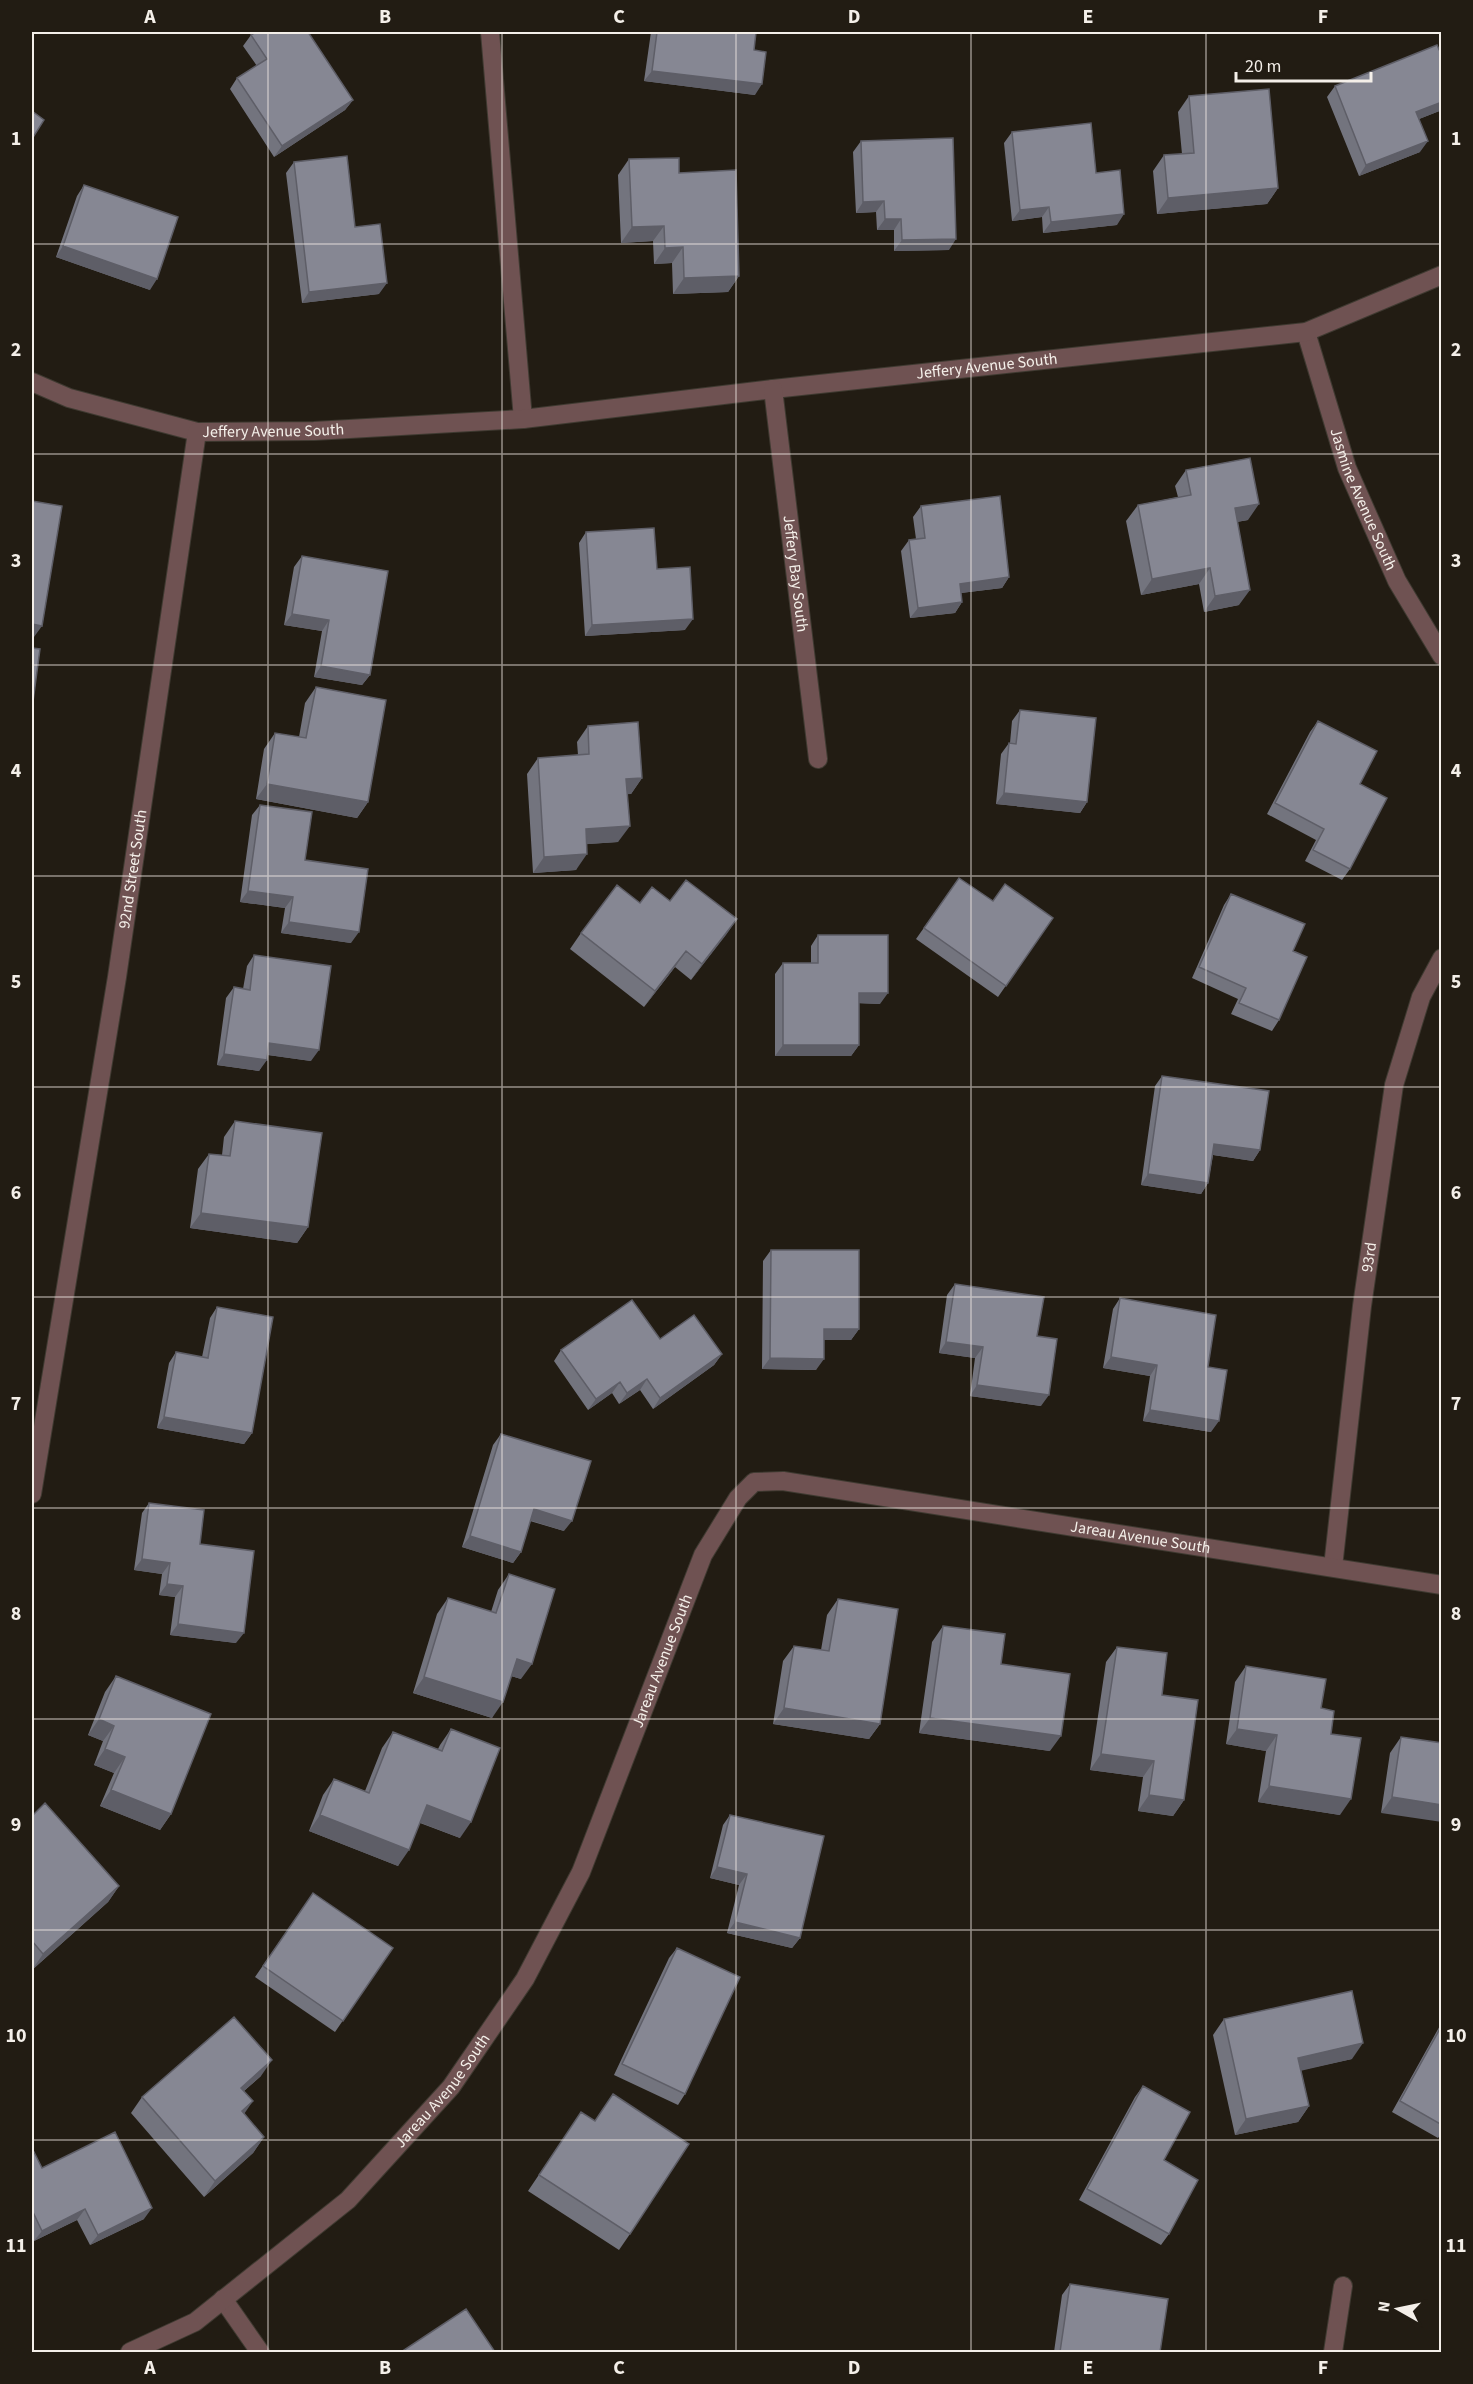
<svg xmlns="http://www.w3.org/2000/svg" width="1473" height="2384" font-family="'Source Sans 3',sans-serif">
  <rect width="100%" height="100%" fill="#221c13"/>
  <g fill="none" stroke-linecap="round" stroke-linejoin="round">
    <g stroke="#3f3a31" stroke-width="20">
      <g id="minor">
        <path d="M490,32L523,419"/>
        <path id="s1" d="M1306,332L1347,468L1397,581L1442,656"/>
        <path id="s2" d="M32,382L69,398L197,432L314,431L523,419L773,389L1306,332L1442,275"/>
        <path id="s3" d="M773,389L818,759"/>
        <path id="s4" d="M32,1494L117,977L197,432"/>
        <path id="s5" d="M1333,1567L1362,1306L1394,1085L1421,997L1442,958"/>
        <path d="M223,2299L260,2352"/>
        <path id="s6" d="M130,2352L195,2322L348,2200L451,2087L525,1979L581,1872L703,1555L738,1498L754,1482L783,1481L1442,1585"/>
        <path d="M1333,2352L1343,2286"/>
      </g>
    </g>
    <use href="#minor" stroke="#6f5252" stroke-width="18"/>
  </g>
  <path fill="#73747e" d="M651,32H756L754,50L755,95L644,81Z
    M251,35L353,100L345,110L274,157L230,89L237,78L257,66L243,46Z
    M1442,56V110L1419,119L1420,152L1359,176L1327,97L1335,86Z
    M1189,96L1278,188L1267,204L1157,214L1153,171L1164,155L1182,154L1178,112Z
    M1012,132L1096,173L1117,225L1043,233L1042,217L1012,221L1004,143Z
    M861,141L949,250L894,251V230H877L876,212L856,213L853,152Z
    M629,159L679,173L739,276L728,292L673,294L672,263L654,264L653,241L621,243L618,175Z
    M294,162L355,227L379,294L302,303L286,173Z
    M84,185L150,290L56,257L77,196Z
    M1186,470L1248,520L1237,522L1239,605L1204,612L1199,584L1141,595L1126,521L1138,505L1178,497L1175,486Z
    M921,506L1009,577L1002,588L961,593L962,602L955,613L910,618L901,551L909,540L916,539L913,517Z
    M586,532L657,569L685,630L585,636L579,543Z
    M302,556L370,675L362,685L314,677L322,631L284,625L294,567Z
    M316,687L368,802L357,818L256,799L264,749L275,733L299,737L305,703Z
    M1020,710L1087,802L1080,813L996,804L1001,754L1009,743H1010L1012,721Z
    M1318,721L1360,784L1350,869L1342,880L1305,861L1316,840L1267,814L1310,732Z
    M588,726L642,778L631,794H627L618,842L587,844L576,870L533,873L527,774L538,758L578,755L577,742Z
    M260,805L305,860L351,943L281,933L285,908L240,902L252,815Z
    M959,878L993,901L1053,918L998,997L916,939Z
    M1231,894L1279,1020L1272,1031L1231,1014L1238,999L1192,978L1224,905Z
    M670,901L737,919L691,980L675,967L644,1007L570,949L581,933L640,903Z
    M818,935L880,1004L859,1003V1045L851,1056H775V974L783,963H811V946Z
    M254,955L311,1061L268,1055L259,1071L217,1065L226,998L234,987L243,989L247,966Z
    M1162,1076L1260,1150L1253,1161L1213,1155L1208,1183L1201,1194L1141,1185L1155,1086Z
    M235,1121L308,1227L297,1243L190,1228L198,1169L209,1154L222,1155L224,1137Z
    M771,1250L859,1329L851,1340H824L816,1370L762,1369L763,1261Z
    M955,1284L1041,1406L970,1396L975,1358L939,1353L947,1295Z
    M1120,1298L1208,1367L1211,1432L1143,1421L1150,1376L1103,1368L1113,1309Z
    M217,1307L252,1433L244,1444L157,1428L169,1363L176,1352L202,1357L210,1318Z
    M660,1339L722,1354L714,1365L653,1409L640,1390L619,1404L612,1393L588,1410L554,1361L561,1350Z
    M501,1434L564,1531L530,1521L521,1552L513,1563L462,1547L493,1445Z
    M149,1503L200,1544L236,1643L170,1635L175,1597L159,1595L162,1574L134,1570L142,1513Z
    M509,1574L521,1679L511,1676L492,1718L413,1693L437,1614L448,1598L491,1612L498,1590Z
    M838,1599L880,1724L869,1739L773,1724L783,1661L794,1646L821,1650L827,1615Z
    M943,1626L1001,1664L1050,1751L919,1733L932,1642Z
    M1117,1647L1162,1695L1184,1800L1173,1816L1138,1811L1143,1777L1090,1770L1106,1662Z
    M1246,1666L1321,1708L1340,1815L1258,1802L1266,1751L1226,1744L1235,1682Z
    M116,1676L171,1814L160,1830L100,1806L114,1773L94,1765L103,1741L88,1735L105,1692Z
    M451,1729L460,1838L420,1823L398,1866L309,1831L323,1795L334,1779L365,1791L382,1748L393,1732L438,1749L440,1745Z
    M1401,1737L1442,1743L1381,1813L1390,1753Z
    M730,1815L800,1938L792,1948L727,1933L739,1885L710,1878L723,1825Z
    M32,1816L119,1886L108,1902L32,1970Z
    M313,1893L393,1948L335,2032L255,1977Z
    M677,1948L685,2094L678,2105L614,2075L669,1958Z
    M1224,2019L1352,2059L1301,2070L1309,2106L1298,2122L1235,2135L1213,2035Z
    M1442,2022V2133L1438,2138L1392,2112Z
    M261,2076L244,2091V2114L264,2137L253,2153L204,2197L131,2113L142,2097Z
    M1143,2086L1164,2160L1169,2234L1161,2245L1079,2200L1135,2097Z
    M613,2094L630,2234L619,2250L528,2191L581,2112L595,2121Z
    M32,2153L42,2168L144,2219L90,2245L77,2220L34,2241L32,2236Z
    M1070,2284L1160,2352H1054L1062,2295Z"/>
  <path fill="#5e5e67" d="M652,71L762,84L755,95L644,81Z
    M353,100L345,110L274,157L282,146Z
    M1442,102V110L1409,123L1416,112Z
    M1428,141L1420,152L1359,176L1366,165Z
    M1278,188L1267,204L1157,214L1168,198Z
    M884,201L876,212L856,213L863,202Z
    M1049,207L1042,217L1012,221L1020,210Z
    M1124,214L1117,225L1043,233L1051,222Z
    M885,219H901L894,230H877Z
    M664,226L653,241L621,243L632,227Z
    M956,239L949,250L894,251L902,240Z
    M63,246L157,279L150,290L56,257Z
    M683,247L672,263L654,264L665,248Z
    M739,276L728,292L673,294L684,278Z
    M387,283L379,294L302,303L309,292Z
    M1259,504L1248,520L1224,524L1235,508Z
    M1210,568L1199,584L1141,595L1152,579Z
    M1009,577L1002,588L952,594L960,584Z
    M1250,590L1239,605L1204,612L1215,596Z
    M962,602L955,613L910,618L918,608Z
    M292,614L329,620L322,631L284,625Z
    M693,619L685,630L585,636L592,625Z
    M32,624L42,626L34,637L32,636Z
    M321,666L370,675L362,685L314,677Z
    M642,778L631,794L615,795L626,779Z
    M267,784L368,802L357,818L256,799Z
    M1004,793L1087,802L1080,813L996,804Z
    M630,826L618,842L575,845L586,829Z
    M587,854L576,870L533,873L544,857Z
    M248,891L293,897L285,908L240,902Z
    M737,919L726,935L691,980L702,964Z
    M289,922L359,932L351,943L281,933Z
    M686,951L675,967L644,1007L655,991Z
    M859,993H888L880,1004L851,1003Z
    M269,1043L319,1050L311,1061L261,1054Z
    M783,1045H859L851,1056H775Z
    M224,1054L267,1060L259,1071L217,1065Z
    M1214,1144L1260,1150L1253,1161L1207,1154Z
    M1148,1174L1208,1183L1201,1194L1141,1185Z
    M201,1213L308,1227L297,1243L190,1228Z
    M824,1329H859L851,1340H816Z
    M946,1342L983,1347L975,1358L939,1353Z
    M722,1354L714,1365L653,1409L660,1398Z
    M1111,1357L1157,1365L1150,1376L1103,1368Z
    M770,1358L824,1359L816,1370L762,1369Z
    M647,1379L640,1390L619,1404L627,1393Z
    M620,1382L612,1393L588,1410L596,1399Z
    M977,1385L1049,1395L1041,1406L970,1396Z
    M1150,1410L1219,1421L1211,1432L1143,1421Z
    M164,1417L252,1433L244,1444L157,1428Z
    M534,1509L572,1521L564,1531L526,1519Z
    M470,1536L521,1552L513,1563L462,1547Z
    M142,1559L170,1563L162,1574L134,1570Z
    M167,1584L183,1586L175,1597L159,1595Z
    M178,1624L244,1633L236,1643L170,1635Z
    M517,1659L532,1664L521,1679L505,1674Z
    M424,1677L503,1702L492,1718L413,1693Z
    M784,1708L880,1724L869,1739L773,1724Z
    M930,1718L1061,1736L1050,1751L919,1733Z
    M99,1719L114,1726L103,1741L88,1735Z
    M1237,1729L1277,1735L1266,1751L1226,1744Z
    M105,1749L125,1757L114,1773L94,1765Z
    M1101,1754L1154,1761L1143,1777L1090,1770Z
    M1269,1786L1351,1799L1340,1815L1258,1802Z
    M111,1790L171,1814L160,1830L100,1806Z
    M1149,1795L1184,1800L1173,1816L1138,1811Z
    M1392,1797L1442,1805V1822L1381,1813Z
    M427,1805L471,1822L460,1838L416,1821Z
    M320,1815L409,1850L398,1866L309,1831Z
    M717,1867L747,1874L739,1885L710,1878Z
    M119,1886L108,1902L32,1970L43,1954Z
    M735,1922L800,1938L792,1948L727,1933Z
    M1363,2043L1352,2059L1287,2074L1298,2058Z
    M272,2060L261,2076L230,2103L241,2088Z
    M253,2101L242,2117V2111Z
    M1309,2106L1298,2122L1235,2135L1246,2119Z
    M264,2137L253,2153L204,2197L215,2181Z
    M152,2208L144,2219L90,2245L98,2235Z
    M85,2209L77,2220L34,2241L42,2231Z"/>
  <path fill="#868793" stroke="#5e5e67" stroke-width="1.5" d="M256,32H308L353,100L282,146L237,78L267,59L251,35Z
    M657,32H756L754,50L766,52L762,84L652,71Z
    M1437,45L1442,56V102L1416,112L1428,141L1366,165L1335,86Z
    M1269,89L1278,188L1168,198L1164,155L1194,153L1189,96Z
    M32,111L44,120L32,139Z
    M1091,123L1096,173L1120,170L1124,214L1051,222L1049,207L1020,210L1012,132Z
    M953,138L956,239L902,240L901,219H885L884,201L863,202L861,141Z
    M347,156L355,227L380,224L387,283L309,292L294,162Z
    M679,158V173L736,170L739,276L684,278L683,247L665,248L664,226L632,227L629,159Z
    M84,185L178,217L157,279L63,246Z
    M1250,458L1259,504L1235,508L1250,590L1215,596L1210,568L1152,579L1138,505L1191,495L1186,470Z
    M1000,496L1009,577L960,584L962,602L918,608L909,540L925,538L921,506Z
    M32,501L62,506L42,626L32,624Z
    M654,528L657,569L690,567L693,619L592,625L586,532Z
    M302,556L388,571L370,675L321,666L329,620L292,614Z
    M32,648L40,649L32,709Z
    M316,687L386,700L368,802L267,784L275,733L306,738Z
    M1020,710L1096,718L1087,802L1004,793L1009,743L1016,744Z
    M1318,721L1377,751L1360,784L1387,798L1350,869L1313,850L1324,829L1275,803Z
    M638,722L642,778L626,779L630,826L586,829L587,854L544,857L538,758L589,754L588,726Z
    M260,805L312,812L305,860L368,869L359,932L289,922L293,897L248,891Z
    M959,878L993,901L1005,884L1053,918L1006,986L924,928Z
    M686,880L737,919L702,964L686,951L655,991L581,933L617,885L640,903L652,887L670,901Z
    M1231,894L1305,924L1293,951L1307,957L1279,1020L1239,1003L1246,988L1199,967Z
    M818,935H888V993H859V1045H783V963H818Z
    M254,955L331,966L319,1050L269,1043L267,1060L224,1054L234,987L250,990Z
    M1162,1076L1269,1091L1260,1150L1214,1144L1208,1183L1148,1174Z
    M235,1121L322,1133L308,1227L201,1213L209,1154L230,1156Z
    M771,1250H859V1329H824V1359L770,1358Z
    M955,1284L1044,1297L1037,1336L1057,1339L1049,1395L977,1385L983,1347L946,1342Z
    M1120,1298L1216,1315L1208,1367L1227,1370L1219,1421L1150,1410L1157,1365L1111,1357Z
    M632,1300L660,1339L694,1315L722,1354L660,1398L647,1379L627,1393L620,1382L596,1399L561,1350Z
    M217,1307L273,1317L252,1433L164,1417L176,1352L208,1358Z
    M501,1434L591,1461L572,1521L534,1509L521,1552L470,1536Z
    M149,1503L204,1510L200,1544L254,1551L244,1633L178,1624L183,1586L167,1584L170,1563L142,1559Z
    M509,1574L555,1589L532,1664L517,1659L503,1702L424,1677L448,1598L496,1613Z
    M838,1599L898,1609L880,1724L784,1708L794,1646L829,1651Z
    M943,1626L1005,1634L1001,1664L1070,1674L1061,1736L930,1718Z
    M1117,1647L1167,1653L1162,1695L1198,1700L1184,1800L1149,1795L1154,1761L1101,1754Z
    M1246,1666L1326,1679L1321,1708L1334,1711L1331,1734L1361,1738L1351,1799L1269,1786L1277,1735L1237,1729Z
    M116,1676L211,1714L171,1814L111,1790L125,1757L105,1749L114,1726L99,1719Z
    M451,1729L500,1748L471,1822L427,1805L409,1850L320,1815L334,1779L369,1793L393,1732L442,1751Z
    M1401,1737L1442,1743V1805L1392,1797Z
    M45,1803L119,1886L43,1954L32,1941V1816Z
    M730,1815L824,1836L800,1938L735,1922L747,1874L717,1867Z
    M313,1893L393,1948L343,2021L263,1966Z
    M677,1948L740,1977L685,2094L622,2064Z
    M1352,1991L1363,2043L1298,2058L1309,2106L1246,2119L1224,2019Z
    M234,2017L272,2060L241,2088L253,2101L242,2111L264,2137L215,2181L142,2097Z
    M1442,2025V2125L1400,2101Z
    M1143,2086L1190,2112L1164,2160L1198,2180L1169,2234L1087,2189Z
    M613,2094L689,2144L630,2234L539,2175L581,2112L595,2121Z
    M115,2132L152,2208L98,2235L85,2209L42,2231L32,2210V2153L34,2152L42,2168Z
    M1070,2284L1168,2299L1160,2352H1134L1124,2351L1123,2352H1060Z
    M466,2309L495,2352H401Z"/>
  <path fill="none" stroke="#f4efe9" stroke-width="1.5" stroke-opacity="0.55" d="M268,32V2352M502,32V2352M736,32V2352M971,32V2352M1206,32V2352M32,244H1442M32,454H1442M32,665H1442M32,876H1442M32,1087H1442M32,1297H1442M32,1508H1442M32,1719H1442M32,1930H1442M32,2140H1442"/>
  <g text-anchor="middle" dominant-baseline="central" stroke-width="5" stroke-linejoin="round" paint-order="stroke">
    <g font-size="16" fill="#f4efe9" stroke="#221c13">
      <text stroke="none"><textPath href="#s2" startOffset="966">Jeffery Avenue South</textPath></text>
      <text stroke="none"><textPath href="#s2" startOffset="249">Jeffery Avenue South</textPath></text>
      <text stroke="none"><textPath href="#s1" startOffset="177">Jasmine Avenue South</textPath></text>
      <text stroke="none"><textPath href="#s3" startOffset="186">Jeffery Bay South</textPath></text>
      <text stroke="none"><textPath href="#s4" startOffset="633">92nd Street South</textPath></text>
      <text stroke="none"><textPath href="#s5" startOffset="312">93rd</textPath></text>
      <text stroke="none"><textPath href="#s6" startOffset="1492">Jareau Avenue South</textPath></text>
      <text stroke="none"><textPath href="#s6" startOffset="898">Jareau Avenue South</textPath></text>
      <text stroke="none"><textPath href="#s6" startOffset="412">Jareau Avenue South</textPath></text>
    </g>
  </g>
  <rect width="1473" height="2384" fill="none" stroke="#221c13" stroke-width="66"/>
  <g transform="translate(1398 2309) rotate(279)" stroke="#221c13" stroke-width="4.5" paint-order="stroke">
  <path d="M0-4.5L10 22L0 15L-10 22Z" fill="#f4efe9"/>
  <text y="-9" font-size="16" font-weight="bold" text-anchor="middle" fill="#f4efe9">N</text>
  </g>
  <path d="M1236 72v9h135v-9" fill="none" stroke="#f4efe9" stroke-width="3"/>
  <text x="1245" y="72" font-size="18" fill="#f4efe9" stroke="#221c13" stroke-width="4.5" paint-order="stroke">20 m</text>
  <rect x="33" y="33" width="1407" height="2318" fill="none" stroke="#f4efe9" stroke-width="2"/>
  <g font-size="20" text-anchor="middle" font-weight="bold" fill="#f4efe9">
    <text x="150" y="23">A</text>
    <text x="385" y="23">B</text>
    <text x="619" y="23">C</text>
    <text x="854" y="23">D</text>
    <text x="1088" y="23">E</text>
    <text x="1323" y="23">F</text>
    <text x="16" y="145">1</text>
    <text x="1456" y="145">1</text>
    <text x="16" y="356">2</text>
    <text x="1456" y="356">2</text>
    <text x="16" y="567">3</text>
    <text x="1456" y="567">3</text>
    <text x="16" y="777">4</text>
    <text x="1456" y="777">4</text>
    <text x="16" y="988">5</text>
    <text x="1456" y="988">5</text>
    <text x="16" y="1199">6</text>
    <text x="1456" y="1199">6</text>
    <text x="16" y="1410">7</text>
    <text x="1456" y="1410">7</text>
    <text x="16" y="1620">8</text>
    <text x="1456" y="1620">8</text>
    <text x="16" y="1831">9</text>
    <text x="1456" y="1831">9</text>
    <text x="16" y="2042">10</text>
    <text x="1456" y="2042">10</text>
    <text x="16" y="2252">11</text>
    <text x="1456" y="2252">11</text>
    <text x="150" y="2374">A</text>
    <text x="385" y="2374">B</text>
    <text x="619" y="2374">C</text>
    <text x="854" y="2374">D</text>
    <text x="1088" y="2374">E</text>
    <text x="1323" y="2374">F</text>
  </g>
</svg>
